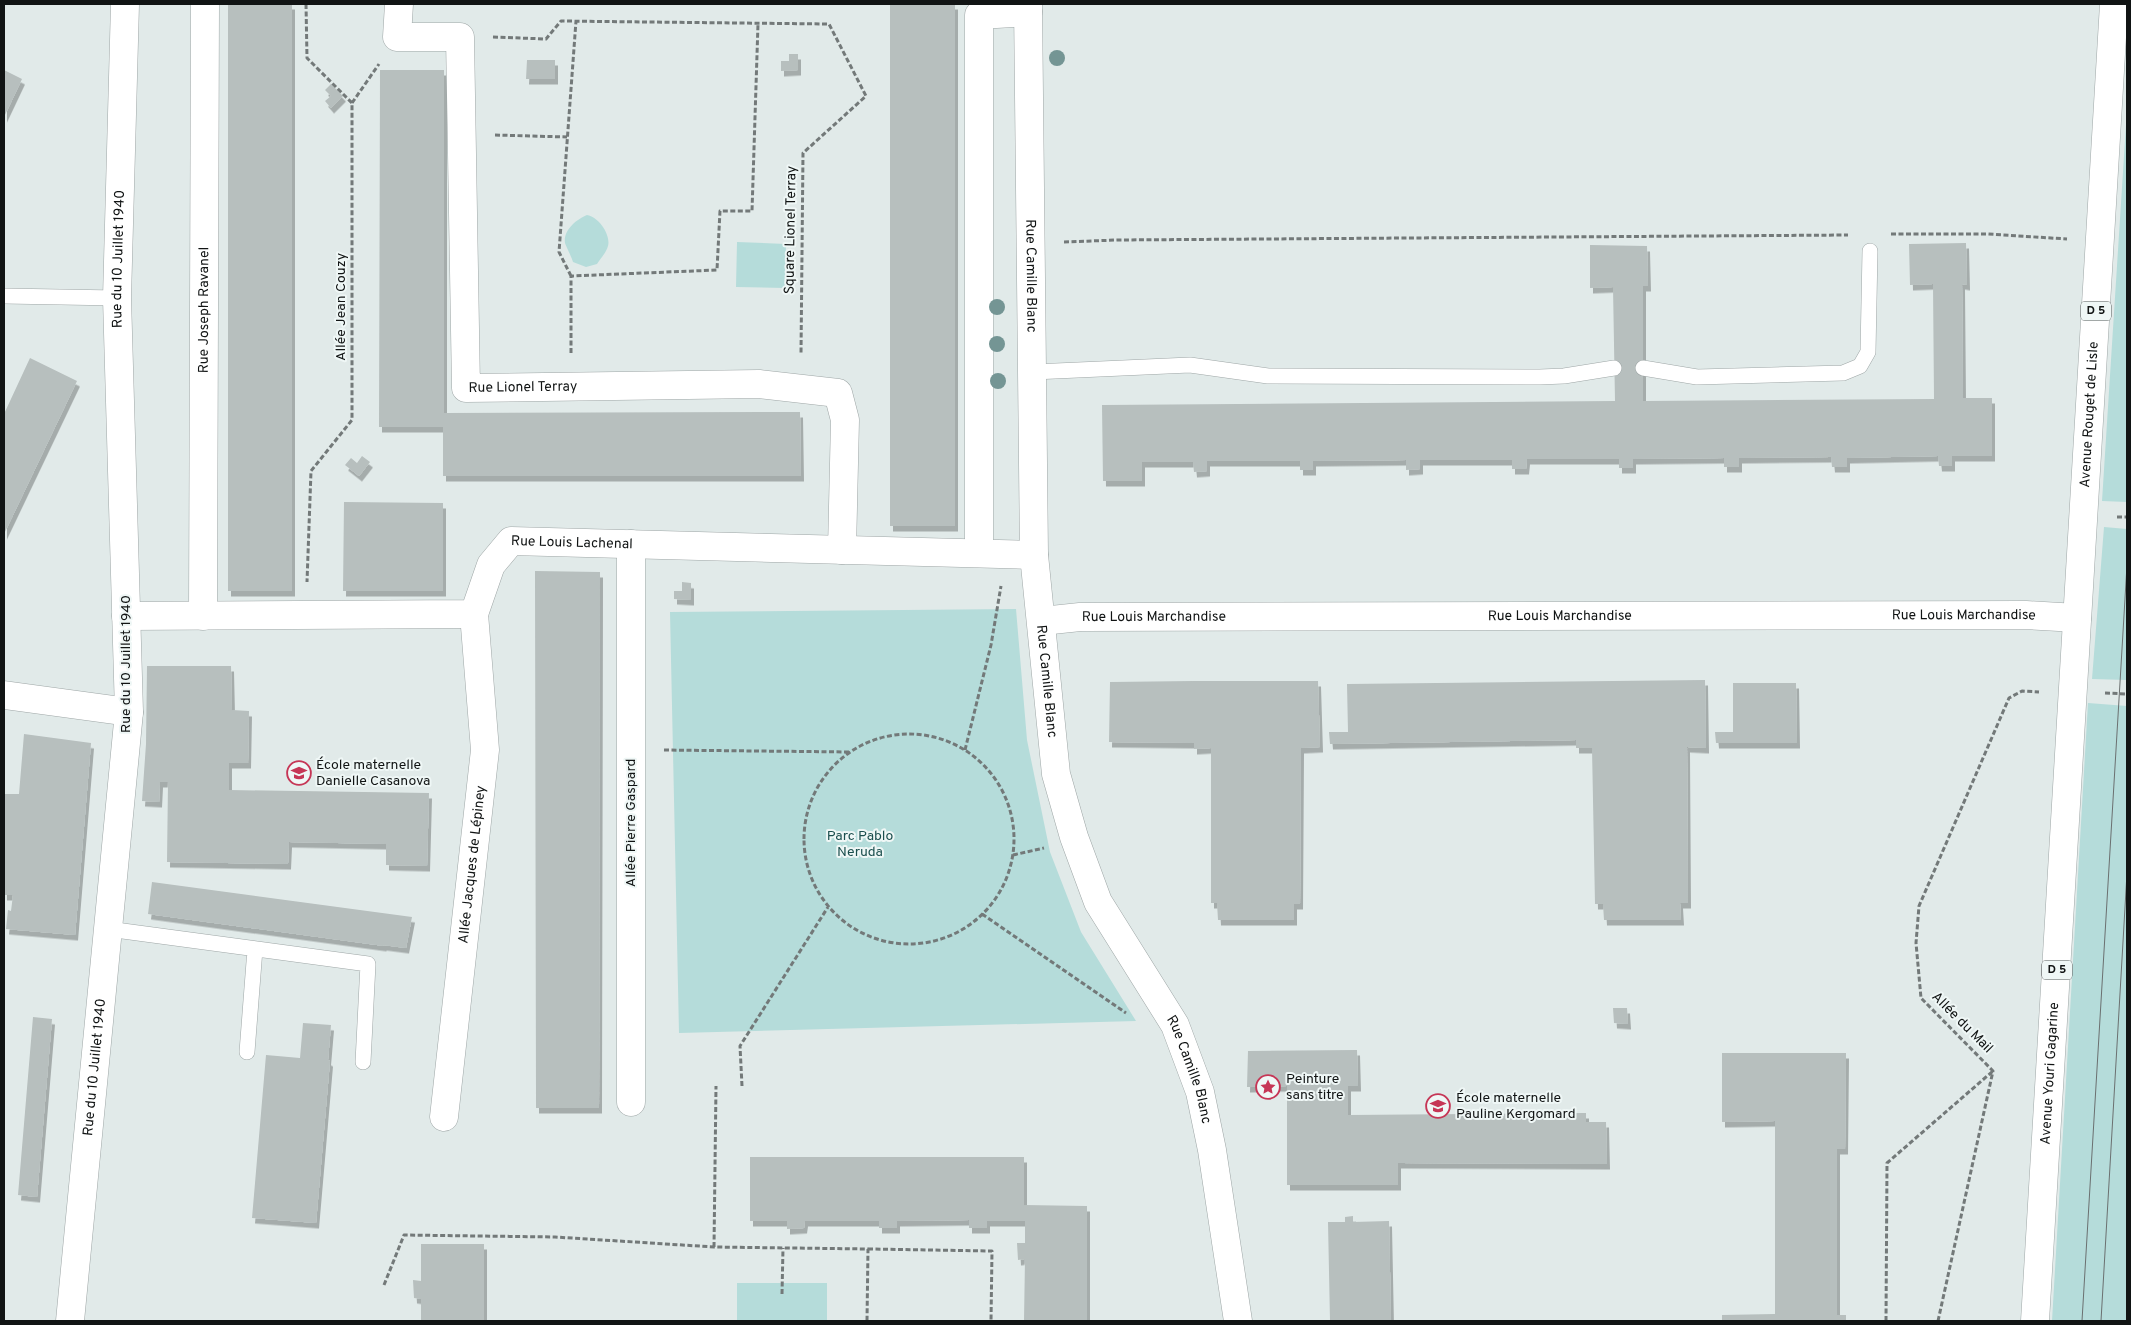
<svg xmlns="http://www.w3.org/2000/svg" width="2131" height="1325" font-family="Overpass,sans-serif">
  <defs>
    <filter id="shadow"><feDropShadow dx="3" dy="5.5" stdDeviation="0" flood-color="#0004"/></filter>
  </defs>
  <rect width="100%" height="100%" fill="#e1eae9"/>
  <path fill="#b5dcda" d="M2127,109V502L2102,501Z
    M587,215C599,217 611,235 608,246C606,253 600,259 597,264L586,267L573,262C572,258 566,246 565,243C563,230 577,219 587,215Z
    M737,242L786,244L785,288L736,287Z
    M2104,527L2127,529V680L2092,679Z
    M1016,609L1027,740L1050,852L1081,932L1136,1021L679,1033L670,612Z
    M2088,703L2127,706V1321H2052Z
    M737,1283H827V1321H737Z"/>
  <path fill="#b7bfbe" filter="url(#shadow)" d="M228,4H292V591H228Z
    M890,4H955V526H890Z
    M789,54H798V70L781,71V61H789Z
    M527,60H555V79H526Z
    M4,70L22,79L4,117Z
    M380,70H444V413L800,412L801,476H443V427H379Z
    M331,84L343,96L331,108L325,101L331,96L325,90Z
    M1966,243L1967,285L1962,284L1963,398H1992V456H1952V466H1939L1938,456L1847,458V467H1832L1831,457L1739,458V467H1724V458L1633,459V468H1619V459H1527L1526,469H1512V460H1420V469L1406,470V460L1313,461V470H1300V461H1207V471L1194,472L1193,462H1142V481H1103L1102,405L1615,401L1613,287L1590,288V245L1647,246L1648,286H1643V401L1934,399L1933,284L1910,285L1909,244Z
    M30,358L77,381L4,534V414Z
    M362,456L370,462L359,476L345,465L351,458L357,463Z
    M344,502L443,503V591H343Z
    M535,571L600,572L599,1108H536Z
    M682,582L691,583V600L674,599V591H682Z
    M147,666H231L232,710L249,711L248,763H229V790L429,793L427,866L386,865V844L289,842L288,864L167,862L168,782H160L159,802L142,801L146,744Z
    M1705,680L1706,748L1687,747L1688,903H1680L1681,920H1604L1603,904H1595L1592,748H1576V740L1330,744L1329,732H1348L1347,684Z
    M1194,681H1318L1320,747L1301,748L1300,904H1294V920H1218L1217,903H1211V748L1194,749V743L1109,742L1110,682Z
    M1733,683H1796L1797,743H1716L1715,732H1733Z
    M24,734L91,743L75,935L6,929L8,910L11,911L13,895H4V794H19Z
    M152,882L412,917L406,948L383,945L384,946L148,914Z
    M1613,1008H1627L1628,1024L1614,1023Z
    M33,1017L52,1019L37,1197L18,1195Z
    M303,1023L331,1025L328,1060L330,1061L316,1223L252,1218L266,1055L300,1058Z
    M1357,1050L1358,1086H1348V1115L1586,1113V1122H1606L1607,1164L1398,1163V1185H1287V1086L1247,1087L1248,1051Z
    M1722,1053H1846L1845,1149H1837V1315H1846V1321H1722V1315L1775,1314V1121L1722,1122Z
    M750,1157H1024V1205L1087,1206V1321H1024L1025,1259L1018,1260L1017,1243H1025V1221H987V1228H969V1220L897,1221V1228H879V1221H805L804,1228L787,1229V1221H750Z
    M1353,1216V1222L1389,1221L1391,1321H1330L1328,1222H1345V1217Z
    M421,1244H484V1321H421V1299L414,1298L413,1280L421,1281Z"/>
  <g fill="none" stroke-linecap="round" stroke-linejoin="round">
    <g stroke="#9ea6a6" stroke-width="16">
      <path id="service" d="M4,296L117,298
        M1643,368L1697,377L1843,373L1860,366L1868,352L1870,251
        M1033,372L1190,365L1268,376L1540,377L1564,376L1614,368
        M108,929L368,964L363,1062
        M247,1052L255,949"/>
    </g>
    <g stroke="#9ea6a6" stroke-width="29">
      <g id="minor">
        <path id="s1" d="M399,4L397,37H460L466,388L759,384L838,393L845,420L842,550"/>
        <path id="s2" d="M1028,4L1034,555L1056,774L1074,837L1098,902L1175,1025L1200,1092L1212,1150L1238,1321"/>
        <path d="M979,553V15L1028,12"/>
        <path id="s3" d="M126,616L474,614L491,565L511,541L1034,555"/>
        <path id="s4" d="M203,616L205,4"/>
        <path id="s5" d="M1042,621L1080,617L2026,615L2077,618"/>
        <path d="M4,695L129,712"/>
        <path d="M631,1102V544"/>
        <path id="s6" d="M444,1117L485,750L474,614"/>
        <path id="s7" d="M70,1321L129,712L117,298L125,4"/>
      </g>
    </g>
    <g stroke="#9ea6a6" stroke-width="29">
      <g id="primary">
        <path id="s8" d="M2035,1321L2114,4"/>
      </g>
    </g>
    <path stroke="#737979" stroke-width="3" stroke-dasharray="5 2.5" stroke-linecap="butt" d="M306,4L307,58L352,103V420L311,471L307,582
      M493,37L546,39L561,21L829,24L866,96L803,153L801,354
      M352,103L379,64
      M495,135L567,137
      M1891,234H1988L2067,239
      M1064,242L1117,240L1848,235
      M571,276L559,252L576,21
      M571,353V276L717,270L720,211H752L758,24
      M2117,517H2127
      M2105,693L2127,694
      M804 839a105 105 0 1 1 210 0a105 105 0 1 1-210 0Z
      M664,750L850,752
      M965,750L991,645L1001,586
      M1013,855L1044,848
      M982,914L1126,1013
      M742,1086L740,1046L828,907
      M714,1247L716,1086
      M868,1249L992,1251L991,1321
      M384,1285L404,1235L555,1237L714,1247L868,1249L867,1321
      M782,1294L783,1248
      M1886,1321L1887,1163L1993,1071
      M1938,1321L1993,1071L1921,998L1916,943L1919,906L2009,698L2022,691L2039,692"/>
    <use href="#service" stroke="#fff" stroke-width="15"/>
    <use href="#minor" stroke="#fff" stroke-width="28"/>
    <use href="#primary" stroke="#fff" stroke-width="28"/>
    <path stroke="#6b7070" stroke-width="1" d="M2082,1321L2127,565
      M2101,1321L2127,873"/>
  </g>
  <g fill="#749594">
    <circle cx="1057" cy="58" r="8"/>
    <circle cx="997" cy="307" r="8"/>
    <circle cx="997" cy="344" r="8"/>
    <circle cx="998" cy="381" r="8"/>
  </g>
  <defs>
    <g id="school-ring" transform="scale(1.25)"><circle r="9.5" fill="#eff7f6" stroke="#c63656" stroke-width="1.5"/><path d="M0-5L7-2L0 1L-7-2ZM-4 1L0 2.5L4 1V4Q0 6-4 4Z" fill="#c63656"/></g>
    <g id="sight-ring" transform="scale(1.25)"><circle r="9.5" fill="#eff7f6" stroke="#c63656" stroke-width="1.5"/><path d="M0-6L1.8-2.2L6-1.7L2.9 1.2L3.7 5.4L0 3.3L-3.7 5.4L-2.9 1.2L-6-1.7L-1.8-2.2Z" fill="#c63656"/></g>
  </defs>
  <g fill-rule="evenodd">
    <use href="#school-ring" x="299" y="773"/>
    <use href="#sight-ring" x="1268" y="1087"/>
    <use href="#school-ring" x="1438" y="1106"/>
  </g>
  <g text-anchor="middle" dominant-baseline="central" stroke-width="4" stroke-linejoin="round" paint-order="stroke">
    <g fill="#eff7f6" stroke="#545858" stroke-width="1">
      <rect x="2081" y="301.5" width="30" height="19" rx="4"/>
      <rect x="2042" y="960.5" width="30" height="19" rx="4"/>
    </g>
    <g font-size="12" font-weight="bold" fill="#111414">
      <text x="2096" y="311">D 5</text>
      <text x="2057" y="970">D 5</text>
    </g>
    <g font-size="14" fill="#111414" stroke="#eff7f6">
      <text transform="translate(791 230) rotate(-89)">Square Lionel Terray</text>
      <text stroke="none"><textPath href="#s7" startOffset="1065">Rue du 10 Juillet 1940</textPath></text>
      <text stroke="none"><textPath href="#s2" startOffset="272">Rue Camille Blanc</textPath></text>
      <text transform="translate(341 307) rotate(-90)">Allée Jean Couzy</text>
      <text stroke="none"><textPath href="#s4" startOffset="306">Rue Joseph Ravanel</textPath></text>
      <text stroke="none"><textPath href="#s1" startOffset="504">Rue Lionel Terray</textPath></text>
      <text stroke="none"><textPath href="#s8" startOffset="908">Avenue Rouget de Lisle</textPath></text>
      <text stroke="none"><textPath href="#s3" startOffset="492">Rue Louis Lachenal</textPath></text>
      <text stroke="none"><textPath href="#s5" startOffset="922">Rue Louis Marchandise</textPath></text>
      <text stroke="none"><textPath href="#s5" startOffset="518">Rue Louis Marchandise</textPath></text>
      <text stroke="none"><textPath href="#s5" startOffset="112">Rue Louis Marchandise</textPath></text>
      <text transform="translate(126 664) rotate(-90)">Rue du 10 Juillet 1940</text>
      <text stroke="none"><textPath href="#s2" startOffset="678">Rue Camille Blanc</textPath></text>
      <text transform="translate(631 823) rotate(-90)">Allée Pierre Gaspard</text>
      <text stroke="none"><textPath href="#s6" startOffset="254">Allée Jacques de Lépiney</textPath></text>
      <text transform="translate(1962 1023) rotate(45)">Allée du Mail</text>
      <text stroke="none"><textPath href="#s7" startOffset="255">Rue du 10 Juillet 1940</textPath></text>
      <text stroke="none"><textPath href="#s2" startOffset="1098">Rue Camille Blanc</textPath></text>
      <text stroke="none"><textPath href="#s8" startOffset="248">Avenue Youri Gagarine</textPath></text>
    </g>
    <g font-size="14" fill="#111414" stroke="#eff7f6" text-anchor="start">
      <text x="316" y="765">École maternelle<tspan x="316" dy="16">Danielle Casanova</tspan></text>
      <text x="1286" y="1079">Peinture<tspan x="1286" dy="16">sans titre</tspan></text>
      <text x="1456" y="1098">École maternelle<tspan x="1456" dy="16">Pauline Kergomard</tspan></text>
    </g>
    <g font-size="14" fill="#1b4f4e" stroke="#eff7f6">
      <text x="860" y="836">Parc Pablo<tspan x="860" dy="16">Neruda</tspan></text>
    </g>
  </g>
  <rect width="2131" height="1325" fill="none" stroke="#111414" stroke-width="10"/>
</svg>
